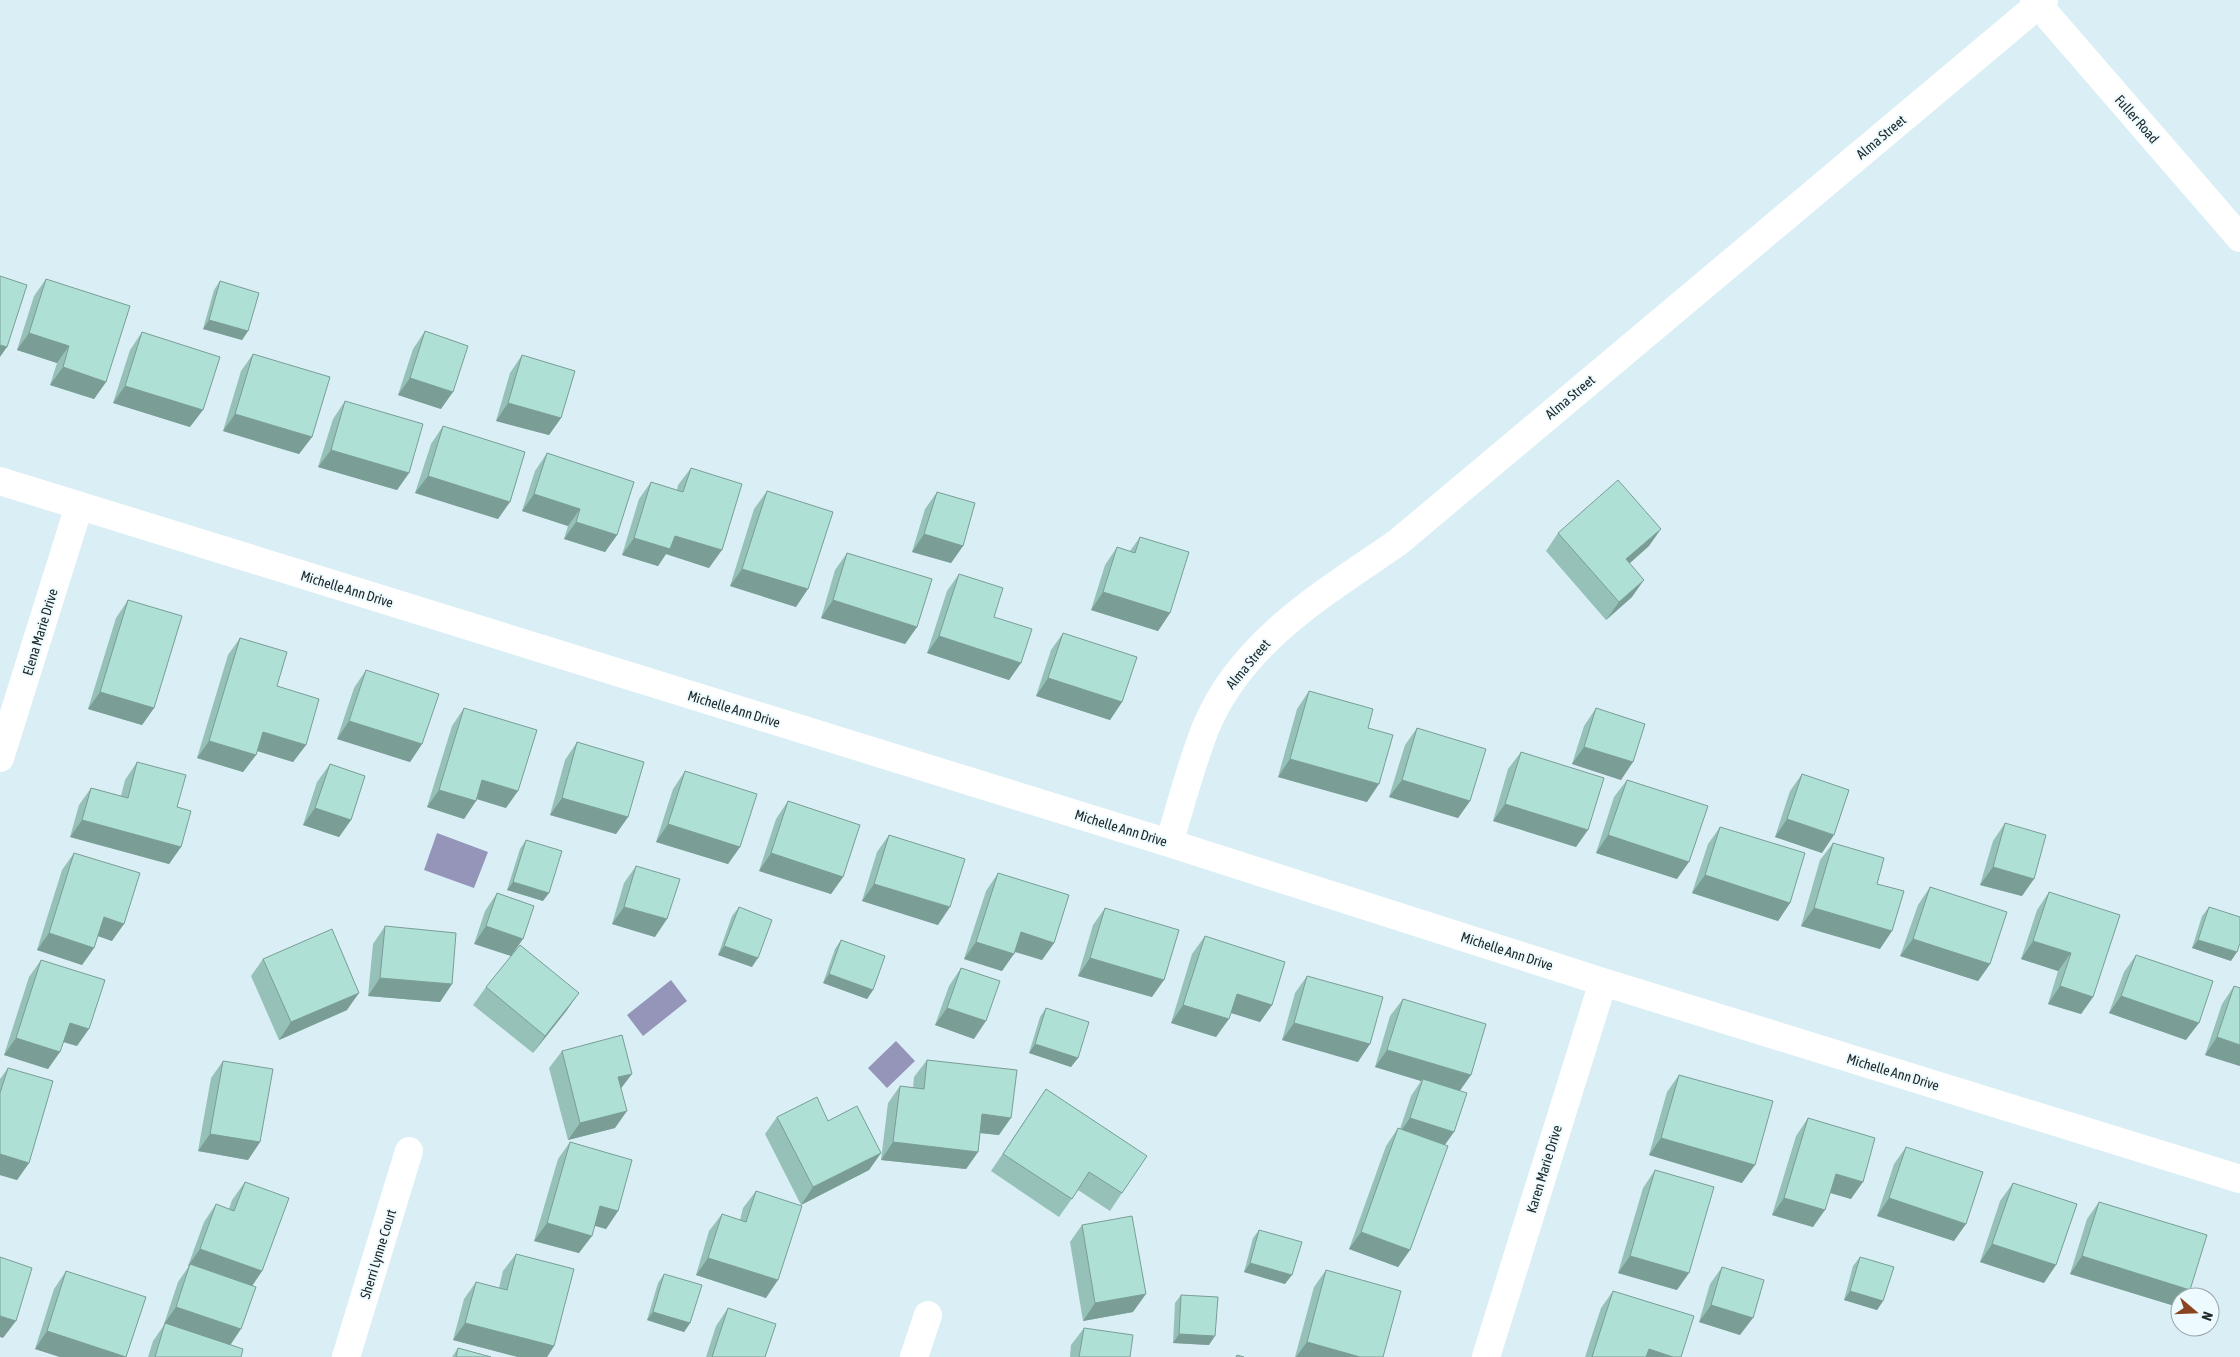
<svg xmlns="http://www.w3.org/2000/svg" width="2240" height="1357" font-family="'Asap Condensed',sans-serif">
  <rect width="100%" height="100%" fill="#d9eff5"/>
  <path fill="#9595ba" d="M437,833L488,852L474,888L424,870Z
    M671,980L687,1001L643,1036L627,1015Z
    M896,1041L915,1061L887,1088L868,1068Z"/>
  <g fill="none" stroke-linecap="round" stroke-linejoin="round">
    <path stroke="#fff" stroke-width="28" d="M2034,0L2240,238
      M0,481L1169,843L1603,982L2240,1179
      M0,758L79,506
      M1169,843C1181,805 1191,764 1206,727C1241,642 1324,593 1397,543L2044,0
      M346,1357L409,1151
      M914,1357L928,1315
      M1486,1357L1603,982"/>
  </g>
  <path fill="#96c1b8" d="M46,279L106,382L94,399L50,385L57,363L17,350L34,296Z
    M220,281L248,331L242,340L203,329L214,290Z
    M425,331L441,409L398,395L413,349Z
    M142,332L190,427L113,403L130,350Z
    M253,354L312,437L299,454L223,431L241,371Z
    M522,355L561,418L549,435L496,421L510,373Z
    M345,401L409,473L397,490L318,467L333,419Z
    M443,426L498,519L415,493L431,444Z
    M547,453L617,535L605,552L564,539L568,526L522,511L535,471Z
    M691,468L709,568L666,554L658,566L622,555L639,499L651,482L677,490L678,485Z
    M767,491L796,607L730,586L754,509Z
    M937,492L963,546L951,563L912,552L925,509Z
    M1558,533L1649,546L1630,563L1632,597L1606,620L1546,551Z
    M1140,537L1170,613L1158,631L1091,610L1105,565L1117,547L1130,551Z
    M847,553L917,627L905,644L821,618L835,570Z
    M959,574L994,617L1021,663L1009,680L927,653L947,591Z
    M128,600L154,708L142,725L88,709L116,618Z
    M1063,633L1122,702L1110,720L1036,696L1051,650Z
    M240,638L277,686L306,745L293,762L257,751L256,755L243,772L197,758L228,655Z
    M366,670L422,744L410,762L337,739L354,688Z
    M1309,691L1368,728L1367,802L1278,777L1297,709Z
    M464,708L506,808L477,799L464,819L427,807L452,726Z
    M1596,708L1621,780L1572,764L1584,726Z
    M1417,728L1470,801L1458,818L1389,797L1405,745Z
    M577,742L628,817L616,834L550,815L565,760Z
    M1521,752L1576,847L1493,821L1508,769Z
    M137,762L177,807L181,847L169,864L70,837L79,805L91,788L121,796L125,780Z
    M330,764L351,820L339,837L303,825L317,782Z
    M685,771L740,847L728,864L656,842L673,789Z
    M1802,774L1822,853L1775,837L1790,791Z
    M1627,780L1677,879L1596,853L1614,797Z
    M788,801L843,877L831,894L759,871L776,819Z
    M2005,823L2022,896L1980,885L1993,841Z
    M1720,827L1790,903L1778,921L1692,893L1708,844Z
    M889,835L938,925L862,901L877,852Z
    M526,840L543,901L507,890L520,849Z
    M1833,843L1877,884L1880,949L1801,926L1820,860Z
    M74,853L112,941L98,936L94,948L82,965L37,950L62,870Z
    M636,866L655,937L612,924L624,883Z
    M998,873L1054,943L1042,960L1014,951L1002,971L964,959L986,891Z
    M1930,887L1990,964L1978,981L1900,956L1918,905Z
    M2049,892L2093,997L2081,1014L2048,1004L2058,971L2021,959L2037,910Z
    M497,893L534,906L474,944L485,911Z
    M739,907L752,967L718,955L732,916Z
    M2209,907L2231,961L2192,948L2202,916Z
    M1105,908L1152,997L1078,976L1093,925Z
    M385,926L452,984L440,1002L368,996L373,944Z
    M1205,936L1272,1005L1260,1022L1231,1013L1216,1037L1171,1023L1192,954Z
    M841,940L873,990L867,999L823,983L835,949Z
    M2136,955L2186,1040L2109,1013L2124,972Z
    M263,959L347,1010L279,1040L251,976Z
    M41,960L77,1046L63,1042L48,1069L4,1055L29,977Z
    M961,968L974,1039L935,1025L949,986Z
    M1307,976L1358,1062L1282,1040L1295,993Z
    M2234,986L2240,1066L2205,1055L2222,1004Z
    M486,987L567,1010L533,1053L473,1005Z
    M1403,999L1460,1091L1445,1145L1410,1250L1398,1267L1349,1249L1386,1146L1398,1128L1400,1129L1411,1096L1421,1081L1375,1067L1390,1016Z
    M1046,1008L1078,1058L1071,1067L1029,1053L1040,1017Z
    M562,1051L621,1089L615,1128L568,1140L549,1068Z
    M927,1060L999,1135L980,1133L978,1152L966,1169L881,1160L888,1103L900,1086L913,1088L914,1077Z
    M223,1061L260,1142L248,1160L198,1151L211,1078Z
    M8,1068L29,1163L17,1180L0,1175V1079Z
    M1679,1075L1742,1183L1649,1155L1667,1092Z
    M1046,1089L1122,1193L1110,1211L1078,1190L1059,1217L991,1171Z
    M777,1117L881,1153L869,1170L801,1205L765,1134Z
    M1808,1118L1851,1199L1830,1193L1813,1227L1772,1215L1796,1136Z
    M570,1142L618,1211L606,1229L595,1225L579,1253L534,1241L558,1159Z
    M1906,1147L1954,1241L1877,1216L1894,1164Z
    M1655,1170L1677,1290L1618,1273L1643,1188Z
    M245,1182L262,1271L252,1286L230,1345L241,1357H148L153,1341L164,1325V1324L178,1282L189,1266H188L204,1222L216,1204L229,1209L232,1200Z
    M2013,1183L2044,1283L1980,1262L2000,1201Z
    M756,1191L766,1298L696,1275L709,1231L722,1214L740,1220L743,1208Z
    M2099,1202L2190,1290L2185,1297H2180V1304L2178,1307L2070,1274L2087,1219Z
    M1082,1225L1133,1312L1083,1321L1070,1242Z
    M1259,1230L1285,1284L1244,1272L1253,1238Z
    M516,1254L554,1346L547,1357H518L453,1340L464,1299L476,1282L499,1288L503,1271Z
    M1860,1257L1883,1301L1877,1310L1844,1300L1853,1266Z
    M1722,1267L1740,1335L1699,1322L1710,1284Z
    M1326,1270L1383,1357H1295L1314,1287Z
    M66,1271L126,1357H60L35,1349L54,1289Z
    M664,1274L690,1323L684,1332L647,1320L658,1283Z
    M1613,1291L1681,1357H1585L1601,1308Z
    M1181,1295L1209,1345L1173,1343L1175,1303Z
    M728,1308L765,1357H706L716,1326Z
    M1084,1328L1130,1357H1070L1071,1345Z
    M458,1348L491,1357H452Z"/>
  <path fill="#7a9d96" d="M209,320L248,331L242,340L203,329Z
    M29,333L69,346L57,363L17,350Z
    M0,345L7,347L0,357Z
    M63,367L106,382L94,399L50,385Z
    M410,378L453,392L441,409L398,395Z
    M125,386L203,410L190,427L113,403Z
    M508,403L561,418L549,435L496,421Z
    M235,414L312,437L299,454L223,431Z
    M331,450L409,473L397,490L318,467Z
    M428,476L510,502L498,519L415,493Z
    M534,494L580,509L568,526L522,511Z
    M576,522L617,535L605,552L564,539Z
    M1661,529L1649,546L1614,577L1626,559Z
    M924,534L963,546L951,563L912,552Z
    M675,536L722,550L709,568L666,554L658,566L622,555L634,538Z
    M742,569L808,589L796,607L730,586Z
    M1644,580L1632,597L1606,620L1619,602Z
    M1103,592L1170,613L1158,631L1091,610Z
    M833,600L917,627L905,644L821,618Z
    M939,636L1021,663L1009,680L927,653Z
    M1048,678L1122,702L1110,720L1036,696Z
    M100,692L154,708L142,725L88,709Z
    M349,721L422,744L410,762L337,739Z
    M263,732L306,745L293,762L251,749Z
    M209,741L256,755L243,772L197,758Z
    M1584,747L1633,762L1621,780L1572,764Z
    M1290,759L1379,784L1367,802L1278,777Z
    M482,780L518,791L506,808L470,797Z
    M1402,780L1470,801L1458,818L1389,797Z
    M439,790L476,801L464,819L427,807Z
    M562,798L628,817L616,834L550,815Z
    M1505,804L1588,830L1576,847L1493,821Z
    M315,808L351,820L339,837L303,825Z
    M1787,819L1834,835L1822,853L1775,837Z
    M82,820L181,847L169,864L70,837Z
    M668,824L740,847L728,864L656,842Z
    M1608,835L1689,862L1677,879L1596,853Z
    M771,853L843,877L831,894L759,871Z
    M1993,867L2034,879L2022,896L1980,885Z
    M1705,875L1790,903L1778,921L1692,893Z
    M513,882L549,893L543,901L507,890Z
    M874,884L950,907L938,925L862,901Z
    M624,907L667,919L655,937L612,924Z
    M1814,908L1892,931L1880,949L1801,926Z
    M104,917L124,924L112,941L92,934Z
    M486,926L523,939L511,956L474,944Z
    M1021,932L1054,943L1042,960L1008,950Z
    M49,933L94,948L82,965L37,950Z
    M1913,939L1990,964L1978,981L1900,956Z
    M2198,940L2237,952L2231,961L2192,948Z
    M2033,941L2071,953L2058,971L2021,959Z
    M976,942L1014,954L1002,971L964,959Z
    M724,946L758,958L752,967L718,955Z
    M1090,958L1164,980L1152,997L1078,976Z
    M829,974L873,990L867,999L823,983Z
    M380,978L452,984L440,1002L368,996Z
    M2060,986L2093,997L2081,1014L2048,1004Z
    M359,993L347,1010L279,1040L291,1022Z
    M579,993L567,1010L533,1053L545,1036Z
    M1237,994L1272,1005L1260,1022L1225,1011Z
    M2121,996L2199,1023L2186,1040L2109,1013Z
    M1183,1005L1229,1019L1216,1037L1171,1023Z
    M947,1008L986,1021L974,1039L935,1025Z
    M70,1023L89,1029L77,1046L57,1040Z
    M1294,1023L1370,1044L1358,1062L1282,1040Z
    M2217,1037L2240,1045V1066L2205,1055Z
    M16,1038L60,1052L48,1069L4,1055Z
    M1035,1044L1078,1058L1071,1067L1029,1053Z
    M1387,1050L1471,1075L1459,1092L1423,1079L1421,1081L1375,1067Z
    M632,1074L619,1091L618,1077Z
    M627,1111L615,1128L568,1140L580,1123Z
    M982,1114L1011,1118L999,1135L970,1132Z
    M1410,1118L1454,1132L1442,1149L1398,1135Z
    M210,1134L260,1142L248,1160L198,1151Z
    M1661,1138L1755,1165L1742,1183L1649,1155Z
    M893,1142L978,1152L966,1169L881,1160Z
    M881,1153L869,1170L801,1205L813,1187Z
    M0,1154L29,1163L17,1180L0,1175Z
    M1836,1174L1863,1182L1851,1199L1824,1191Z
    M1784,1198L1825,1210L1813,1227L1772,1215Z
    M1889,1198L1966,1224L1954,1241L1877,1216Z
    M600,1206L618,1211L606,1229L588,1224Z
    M547,1223L592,1236L579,1253L534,1241Z
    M1361,1232L1410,1250L1398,1267L1349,1249Z
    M1992,1244L2056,1265L2044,1283L1980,1262Z
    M200,1249L262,1271L250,1289L190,1264L189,1266H188Z
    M1630,1256L1689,1273L1677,1290L1618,1273Z
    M2082,1256L2190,1290L2185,1297H2180V1304L2178,1307L2070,1274Z
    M708,1258L778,1280L766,1298L696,1275Z
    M1250,1263L1292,1275L1285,1284L1244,1272Z
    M1850,1291L1883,1301L1877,1310L1844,1300Z
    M1146,1294L1133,1312L1083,1321L1095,1303Z
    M1711,1305L1753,1318L1740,1335L1699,1322Z
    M176,1307L241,1329L229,1347L164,1324Z
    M653,1312L690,1323L684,1332L647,1320Z
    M0,1316L16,1321L3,1338L0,1337Z
    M465,1323L554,1346L547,1357H518L453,1340Z
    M47,1331L126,1357H60L35,1349Z
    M1179,1334L1215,1336L1209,1345L1173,1343Z
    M1307,1342L1360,1357H1296Z
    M1649,1349L1673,1357H1643Z"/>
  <path fill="#aee0d6" stroke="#7a9d96" d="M0,276L27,285L7,347L0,345Z
    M46,279L130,306L106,382L63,367L69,346L29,333Z
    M220,281L259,293L248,331L209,320Z
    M425,331L468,346L453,392L410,378Z
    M142,332L220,357L203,410L125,386Z
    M253,354L330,377L312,437L235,414Z
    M522,355L575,371L561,418L508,403Z
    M345,401L423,424L409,473L331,450Z
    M443,426L525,452L510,502L428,476Z
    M547,453L634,482L617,535L576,522L580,509L534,494Z
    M691,468L742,484L722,550L675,536L670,549L634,538L651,482L683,492Z
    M1618,480L1661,529L1626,559L1644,580L1619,602L1558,533Z
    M767,491L833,512L808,589L742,569Z
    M937,492L975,503L963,546L924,534Z
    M1140,537L1189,552L1170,613L1103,592L1117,547L1135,553Z
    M847,553L932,579L917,627L833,600Z
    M959,574L1003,588L994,617L1032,629L1021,663L939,636Z
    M128,600L182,616L154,708L100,692Z
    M1063,633L1137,657L1122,702L1048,678Z
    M240,638L287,652L277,686L319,699L306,745L263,732L256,755L209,741Z
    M366,670L439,694L422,744L349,721Z
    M1309,691L1373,709L1368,728L1393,735L1379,784L1290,759Z
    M464,708L537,730L518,791L482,780L476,801L439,790Z
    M1596,708L1645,724L1633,762L1584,747Z
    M1417,728L1486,749L1470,801L1402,780Z
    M577,742L644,762L628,817L562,798Z
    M1521,752L1604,778L1588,830L1505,804Z
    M137,762L186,775L177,807L191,811L181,847L82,820L91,788L128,798Z
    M330,764L365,776L351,820L315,808Z
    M685,771L757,794L740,847L668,824Z
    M1802,774L1849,790L1834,835L1787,819Z
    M1627,780L1708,806L1689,862L1608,835Z
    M788,801L860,825L843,877L771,853Z
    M2005,823L2046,835L2034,879L1993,867Z
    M1720,827L1805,853L1790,903L1705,875Z
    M889,835L965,859L950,907L874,884Z
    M526,840L562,851L549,893L513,882Z
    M1833,843L1884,858L1877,884L1904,891L1892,931L1814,908Z
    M74,853L140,873L124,924L104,917L94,948L49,933Z
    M636,866L680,879L667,919L624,907Z
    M998,873L1069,895L1054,943L1021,932L1014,954L976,942Z
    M1930,887L2007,912L1990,964L1913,939Z
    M2049,892L2120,915L2093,997L2060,986L2071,953L2033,941Z
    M497,893L534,906L523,939L486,926Z
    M739,907L772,920L758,958L724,946Z
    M2209,907L2240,917V943L2237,952L2198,940Z
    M1105,908L1179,930L1164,980L1090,958Z
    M385,926L456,933L452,984L380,978Z
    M332,929L359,993L291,1022L263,959Z
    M1205,936L1285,962L1272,1005L1237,994L1229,1019L1183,1005Z
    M841,940L885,956L873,990L829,974Z
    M520,945L579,993L545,1036L486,987Z
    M2136,955L2213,981L2199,1023L2121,996Z
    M41,960L105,980L89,1029L70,1023L60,1052L16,1038Z
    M961,968L1000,981L986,1021L947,1008Z
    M1307,976L1383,997L1370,1044L1294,1023Z
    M2234,986L2240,988V1045L2217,1037Z
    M1403,999L1486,1024L1471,1075L1387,1050Z
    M1046,1008L1089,1022L1078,1058L1035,1044Z
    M622,1035L632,1074L618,1077L627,1111L580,1123L562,1051Z
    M927,1060L1017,1070L1011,1118L982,1114L978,1152L893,1142L900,1086L924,1089Z
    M223,1061L273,1069L260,1142L210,1134Z
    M8,1068L53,1081L29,1163L0,1154V1093Z
    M1679,1075L1773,1101L1755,1165L1661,1138Z
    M1423,1079L1467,1093L1454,1132L1410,1118Z
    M1046,1089L1147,1156L1122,1193L1089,1172L1072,1199L1003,1154Z
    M817,1097L828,1121L857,1106L881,1153L813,1187L777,1117Z
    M1808,1118L1875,1138L1863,1182L1836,1174L1825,1210L1784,1198Z
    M1398,1128L1448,1146L1410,1250L1361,1232Z
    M570,1142L632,1160L618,1211L600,1206L592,1236L547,1223Z
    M1906,1147L1983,1172L1966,1224L1889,1198Z
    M1655,1170L1714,1187L1689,1273L1630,1256Z
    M245,1182L289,1198L262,1271L200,1249L216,1204L234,1211Z
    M2013,1183L2077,1204L2056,1265L1992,1244Z
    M756,1191L802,1206L778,1280L708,1258L722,1214L746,1222Z
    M2099,1202L2207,1235L2190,1290L2082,1256Z
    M1132,1216L1146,1294L1095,1303L1082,1225Z
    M1259,1230L1302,1242L1292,1275L1250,1263Z
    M516,1254L574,1269L554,1346L465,1323L476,1282L507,1290Z
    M0,1257L32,1268L16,1321L0,1316Z
    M1860,1257L1894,1267L1883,1301L1850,1291Z
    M190,1264L256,1287L241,1329L176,1307Z
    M1722,1267L1764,1280L1753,1318L1711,1305Z
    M1326,1270L1401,1291L1383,1357H1360L1307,1342Z
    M66,1271L146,1297L126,1357L47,1331Z
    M664,1274L702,1285L690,1323L653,1312Z
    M1613,1291L1694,1316L1681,1357H1673L1649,1349L1646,1357H1592Z
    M1181,1295L1218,1297L1215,1336L1179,1334Z
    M728,1308L776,1324L765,1357H712Z
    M165,1323L243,1349L241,1357H155Z
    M1084,1328L1133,1335L1130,1357H1079Z
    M458,1348L491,1357H456Z
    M1237,1355L1244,1357H1236Z"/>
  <g text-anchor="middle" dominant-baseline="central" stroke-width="4" stroke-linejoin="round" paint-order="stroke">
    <g font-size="14" fill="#20292b" stroke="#edfafe">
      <text transform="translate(2137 119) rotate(49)">Fuller Road</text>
      <text transform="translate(1881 137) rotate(-40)">Alma Street</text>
      <text transform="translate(1570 397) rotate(-40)">Alma Street</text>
      <text transform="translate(347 589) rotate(17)">Michelle Ann Drive</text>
      <text transform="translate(40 632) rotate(-73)">Elena Marie Drive</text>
      <text transform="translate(1248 664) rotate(-50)">Alma Street</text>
      <text transform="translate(734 709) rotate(17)">Michelle Ann Drive</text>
      <text transform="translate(1121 828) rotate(17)">Michelle Ann Drive</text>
      <text transform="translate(1507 951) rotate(18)">Michelle Ann Drive</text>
      <text transform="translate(1893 1072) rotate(17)">Michelle Ann Drive</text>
      <text transform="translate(1544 1169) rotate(-73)">Karen Marie Drive</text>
      <text transform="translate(378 1254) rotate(-73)">Sherri Lynne Court</text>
    </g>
  </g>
  <g transform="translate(2195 1312) rotate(109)"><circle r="24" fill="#edfafe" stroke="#9ba6aa"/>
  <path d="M0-4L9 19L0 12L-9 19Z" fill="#8b4420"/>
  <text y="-8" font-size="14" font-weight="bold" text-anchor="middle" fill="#20292b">N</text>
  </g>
</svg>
